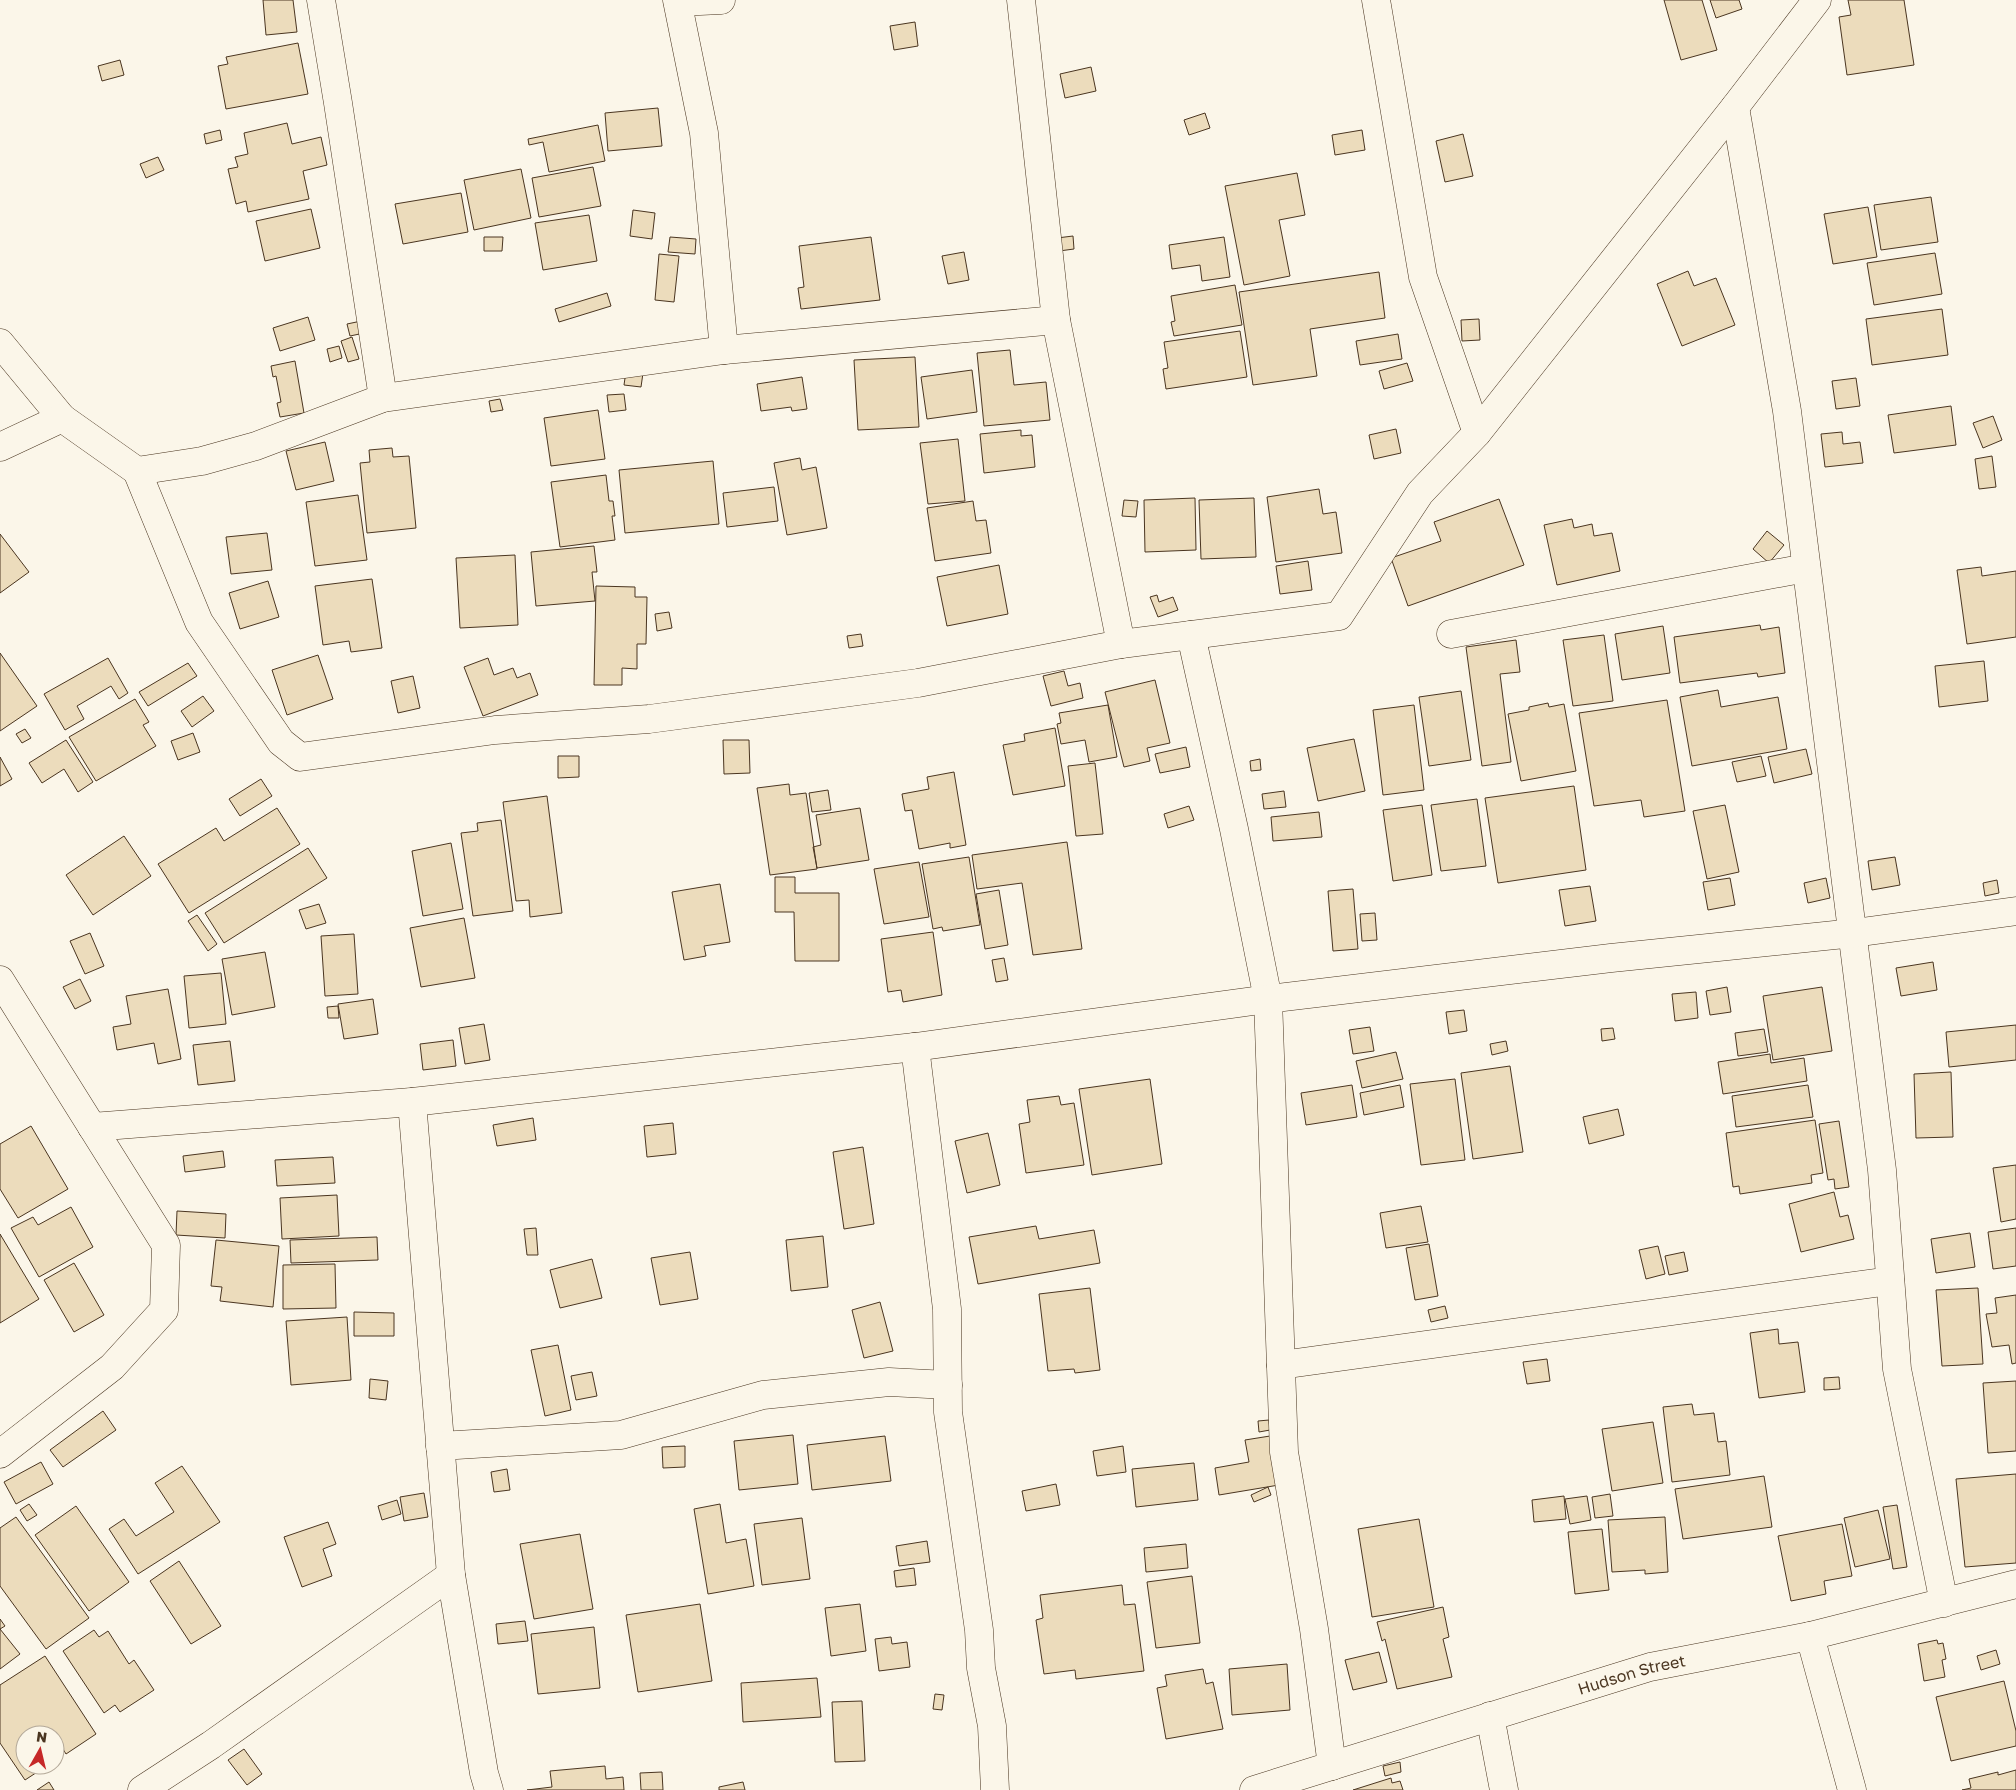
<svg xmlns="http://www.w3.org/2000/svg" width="2016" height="1790" font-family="'Golos Text',sans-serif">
  <rect width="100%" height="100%" fill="#fbf6e9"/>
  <path fill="#ecdcbc" stroke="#4a3520" d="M263,0H293L297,32L266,35Z
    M1664,0H1702L1717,50L1681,60Z
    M1710,0H1739L1742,9L1716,18Z
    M1848,0H1904L1914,65L1847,75L1839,17L1851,15Z
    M915,22L918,46L894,50L890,26Z
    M298,43L308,94L226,109L218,66L228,64L226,57Z
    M120,60L124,75L102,81L98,66Z
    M1091,67L1096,91L1065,98L1060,74Z
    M658,108L662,146L608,151L605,113Z
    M1205,113L1210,128L1189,135L1184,120Z
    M287,123L292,144L321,137L327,165L303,171L309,199L248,212L246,201L236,204L228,169L238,167L235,157L248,154L244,133Z
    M598,125L605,161L549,172L543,142L529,145L528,139Z
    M220,130L222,140L206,144L204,134Z
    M1362,130L1365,150L1335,155L1332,135Z
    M1463,134L1473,176L1445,182L1436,141Z
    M158,157L164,170L146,178L140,164Z
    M593,167L601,206L539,217L532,178Z
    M521,169L531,218L474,230L464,180Z
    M1297,173L1305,215L1279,220L1290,276L1244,285L1225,186Z
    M461,193L468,232L403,244L395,204Z
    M1931,197L1938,242L1881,250L1874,205Z
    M1868,207L1877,257L1833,264L1824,214Z
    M311,209L320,248L265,261L256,221Z
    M633,210L655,213L652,239L630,236Z
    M589,215L597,261L543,270L535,223Z
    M1073,236L1074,249L1059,251L1057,238Z
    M484,237H503L502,251H484Z
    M670,237L696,239L695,254L668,252Z
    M871,237L880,300L801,309L798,288L804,287L799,246Z
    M1224,237L1230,277L1202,281L1200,265L1172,269L1169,245Z
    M964,252L969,280L948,284L942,256Z
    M1935,253L1942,294L1874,305L1867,263Z
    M659,254L679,256L674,302L655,300Z
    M1688,271L1694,286L1716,278L1735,325L1682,346L1657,284Z
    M1379,272L1385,318L1310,329L1317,376L1253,385L1239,292Z
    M1235,285L1242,325L1174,336L1171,322L1175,321L1171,296Z
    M607,293L611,306L559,322L555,309Z
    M1942,309L1948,355L1872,365L1866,319Z
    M308,317L315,340L280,351L273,328Z
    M1479,319L1480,340L1462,341L1461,320Z
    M366,320L369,332L350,336L347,324Z
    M1240,331L1247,377L1166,389L1163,369L1168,368L1164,342Z
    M1398,334L1402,359L1360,365L1356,341Z
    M352,337L359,359L348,362L341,341Z
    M339,346L342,358L330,362L327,349Z
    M1010,350L1014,385L1046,382L1050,420L984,426L977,353Z
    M915,357L919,427L858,430L854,360Z
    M295,361L304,413L280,417L277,403L281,402L276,376L273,377L271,366Z
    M1407,363L1413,381L1384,389L1379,371Z
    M972,370L977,412L927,419L921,377Z
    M626,371L643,373L641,387L624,385Z
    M802,377L807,409L792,411L791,407L761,411L757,384Z
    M1856,378L1860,406L1836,409L1832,381Z
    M624,394L626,410L609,412L607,395Z
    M500,399L503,410L491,412L489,401Z
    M1951,406L1956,445L1894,453L1888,415Z
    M598,410L605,459L551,466L544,418Z
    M1993,416L2002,440L1983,448L1973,423Z
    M1396,429L1401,453L1374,459L1369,435Z
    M1021,430V436L1032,435L1035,467L984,473L980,434Z
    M1842,432L1843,444L1860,442L1863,463L1825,467L1821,434Z
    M958,439L965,501L928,504L920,443Z
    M325,442L334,481L296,490L286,451Z
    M392,448L393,457L409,456L416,528L367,533L360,463L370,462L369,450Z
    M1992,456L1996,487L1979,489L1975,459Z
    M800,458L802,470L816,467L827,528L787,535L774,463Z
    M713,461L719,524L625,533L619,470Z
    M606,475L609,501H613L615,516H612L615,540L560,547L551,482Z
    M774,487L778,521L727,527L723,493Z
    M1319,489L1323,514L1336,512L1342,553L1276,562L1267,497Z
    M358,495L367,560L315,566L306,502Z
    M1195,498L1196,550L1145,552L1144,500Z
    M1254,498L1256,557L1201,559L1199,500Z
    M1499,499L1524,565L1408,606L1391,558L1441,541L1434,522Z
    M1124,500L1138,501L1136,517L1122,516Z
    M973,501L976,521L986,520L991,553L935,561L927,508Z
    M1572,519L1574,528L1592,524L1594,536L1612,533L1620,571L1557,585L1544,525Z
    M1767,531L1784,545L1769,563L1753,549Z
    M267,533L272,570L231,574L226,537Z
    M0,534L29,572L0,593Z
    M594,546L597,572H592L595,601L536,606L531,552Z
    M515,555L518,625L460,628L456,558Z
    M1308,561L1312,590L1280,594L1276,566Z
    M999,565L1008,614L947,626L937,577Z
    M1981,567L1982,576L2016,571V637L1967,644L1957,570Z
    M372,579L382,648L351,652L349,641L323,645L315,586Z
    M268,581L279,617L240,629L229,593Z
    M596,586L635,587V597H647L646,644H637V669L622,668V685H594Z
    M1157,595L1159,602L1173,597L1178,610L1158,617L1150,597Z
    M669,612L672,628L657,631L655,614Z
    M1760,625L1761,630L1779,627L1785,673L1758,677L1757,673L1680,683L1674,637Z
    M1663,626L1670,673L1622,680L1615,634Z
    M861,634L863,646L849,648L847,636Z
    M1604,635L1613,701L1573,706L1563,640Z
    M1516,640L1520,672L1500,674L1511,762L1482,766L1466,647Z
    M0,653L37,706L0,731Z
    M318,655L333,699L287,715L272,670Z
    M108,658L128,693L119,699L111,686L77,706L84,719L65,730L44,694Z
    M488,658L494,675L513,668L517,678L530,673L538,695L483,716L464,667Z
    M1984,661L1988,701L1939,707L1935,666Z
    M188,663L197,676L148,706L139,692Z
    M1064,671L1068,686L1080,683L1083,698L1051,706L1043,676Z
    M413,676L420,708L398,713L391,681Z
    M1155,680L1170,743L1147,748L1150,761L1124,767L1105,692Z
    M1718,690L1721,707L1778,697L1787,749L1692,766L1680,697Z
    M1461,691L1471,760L1429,766L1419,697Z
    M203,696L214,711L192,727L181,711Z
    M135,699L149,722L143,725L156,746L96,781L69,737Z
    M1667,700L1685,811L1644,817L1641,800L1594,806L1579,713Z
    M1548,703L1549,707L1564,704L1576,771L1521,781L1508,714L1529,710V707Z
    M1108,705L1117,757L1089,762L1085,740L1061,744L1057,724L1061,723L1059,713Z
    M1414,705L1424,790L1383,795L1373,710Z
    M1055,728L1065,786L1013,795L1003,745L1025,741L1024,734Z
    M25,729L31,738L22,743L16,734Z
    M193,733L200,752L178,760L171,741Z
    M1354,739L1365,791L1318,801L1307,748Z
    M66,740L93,782L78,792L64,769L42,783L29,763Z
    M723,740H749L750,773L724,774Z
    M1186,747L1190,767L1160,773L1155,754Z
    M1806,749L1812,774L1774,783L1768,757Z
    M558,756H579V777L558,778Z
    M1761,756L1766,776L1737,782L1732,762Z
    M0,757L12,779L0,786Z
    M1260,759L1261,770L1251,771L1250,761Z
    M1095,763L1103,834L1076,836L1068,766Z
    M954,772L966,845L950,848V843L919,849L912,810L905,811L902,794L929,789L927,777Z
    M261,779L272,796L240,816L229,799Z
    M789,784L790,795L806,793L817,869L770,875L757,788Z
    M1574,786L1586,870L1498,883L1485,798Z
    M828,790L831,810L812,812L809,793Z
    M1284,791L1286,807L1264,809L1262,794Z
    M547,796L562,913L530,917L529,900L516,901L503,802Z
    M1477,799L1486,866L1441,871L1431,805Z
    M1422,805L1432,875L1393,881L1383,810Z
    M1725,805L1739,872L1707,879L1693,811Z
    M1189,806L1194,820L1168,828L1164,814Z
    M277,808L300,844L189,913L158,864L216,828L224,841Z
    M860,808L869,860L817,868L813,847L821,845L816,815Z
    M1319,812L1322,837L1273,841L1271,817Z
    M501,820L513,911L473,916L461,833L478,831L477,823Z
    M124,836L151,876L93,915L66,875Z
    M1067,842L1082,949L1033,955L1022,883L977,889L972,855Z
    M451,843L463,909L423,916L412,851Z
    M308,848L327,878L224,943L205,913Z
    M969,857L980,925L943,931L942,927L933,929L922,864Z
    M1895,857L1900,885L1872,890L1868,861Z
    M919,862L929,917L884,924L874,869Z
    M775,877H795V893H839V961H795L794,912H775Z
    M1730,878L1735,905L1708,910L1703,882Z
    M1826,878L1830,898L1808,903L1804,883Z
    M1997,880L1999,893L1985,896L1983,883Z
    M720,884L730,942L704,946L706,956L684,960L672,892Z
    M1590,886L1596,921L1565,926L1559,890Z
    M1353,889L1358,949L1333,951L1328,891Z
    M999,890L1008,945L985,949L976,894Z
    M319,904L326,923L306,929L299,910Z
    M1375,913L1377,940L1362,941L1360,914Z
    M197,915L217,944L208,951L188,921Z
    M464,918L475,978L421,987L410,928Z
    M933,932L942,995L903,1002L901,990L888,992L881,939Z
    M90,933L104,966L85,974L70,941Z
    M354,934L358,994L325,996L321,936Z
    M265,952L275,1007L232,1015L222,959Z
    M1004,958L1008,980L996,982L992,960Z
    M1933,962L1937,990L1901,996L1896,968Z
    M221,973L226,1024L189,1028L184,976Z
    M80,979L91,1001L75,1009L63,987Z
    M1727,987L1731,1012L1710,1015L1706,991Z
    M1822,987L1832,1051L1773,1060L1763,996Z
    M168,989L181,1059L158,1064L154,1043L117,1050L113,1027L131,1024L126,996Z
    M1696,992L1698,1018L1675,1021L1672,994Z
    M373,999L378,1034L344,1039L338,1004Z
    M338,1006L339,1018H328L327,1007Z
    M1464,1010L1467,1031L1449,1034L1446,1012Z
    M484,1024L490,1060L465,1064L459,1028Z
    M2016,1025V1060L1949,1067L1946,1032Z
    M1370,1027L1374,1051L1353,1054L1349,1030Z
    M1613,1028L1615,1039L1602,1041L1601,1029Z
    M1764,1029L1768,1052L1738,1056L1735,1033Z
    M453,1040L456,1066L423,1070L420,1044Z
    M230,1041L235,1081L198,1085L193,1045Z
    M1506,1041L1508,1051L1492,1055L1490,1044Z
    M1396,1052L1403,1079L1362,1088L1356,1061Z
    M1770,1054L1771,1063L1804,1058L1807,1081L1723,1094L1718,1062Z
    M1510,1066L1523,1152L1473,1159L1461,1073Z
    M1951,1072L1953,1137L1916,1138L1914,1074Z
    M1150,1079L1162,1164L1092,1175L1079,1089Z
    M1455,1079L1465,1160L1421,1165L1410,1084Z
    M1352,1085L1357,1117L1306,1125L1301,1093Z
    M1400,1085L1404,1107L1364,1115L1360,1093Z
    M1808,1085L1813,1117L1736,1127L1732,1096Z
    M1059,1096L1061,1105L1074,1103L1084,1165L1026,1173L1019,1124L1030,1122L1027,1100Z
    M1618,1109L1624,1135L1589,1144L1583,1117Z
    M533,1118L536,1140L497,1146L493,1125Z
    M1815,1120L1823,1173L1811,1175L1812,1183L1740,1194L1739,1186L1733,1187L1726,1133Z
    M1839,1121L1849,1187L1835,1189L1834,1179L1828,1180L1819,1124Z
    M673,1123L676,1154L647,1157L644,1126Z
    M31,1126L68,1189L18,1218L0,1189V1144Z
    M988,1133L1000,1185L967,1193L955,1141Z
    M863,1147L874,1224L844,1229L833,1152Z
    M223,1151L225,1167L185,1172L183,1156Z
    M333,1157L335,1183L277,1186L275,1160Z
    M2016,1165V1219L2001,1222L1993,1168Z
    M1834,1192L1840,1217L1848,1215L1854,1239L1801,1252L1789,1204Z
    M337,1195L339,1236L282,1239L280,1198Z
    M1421,1206L1428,1242L1386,1248L1380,1213Z
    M71,1207L93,1247L39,1277L11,1228L33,1217L38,1225Z
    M177,1211L226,1214L225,1238L176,1235Z
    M1036,1226L1039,1239L1094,1230L1100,1263L978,1284L969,1237Z
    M536,1228L538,1255H527L524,1229Z
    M2016,1228V1266L1993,1269L1988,1232Z
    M1970,1233L1975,1267L1936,1273L1931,1239Z
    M0,1234L39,1299L0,1323Z
    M823,1236L828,1287L791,1291L786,1240Z
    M377,1237L378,1260L291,1263L290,1240Z
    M216,1240L279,1246L273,1307L220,1301L222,1287L211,1286Z
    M1429,1244L1438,1296L1415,1300L1406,1248Z
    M1658,1246L1665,1274L1646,1279L1639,1250Z
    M690,1252L698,1299L660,1305L651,1258Z
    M1684,1252L1688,1271L1669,1275L1665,1256Z
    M592,1259L602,1298L560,1308L550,1270Z
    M74,1263L104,1315L74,1332L44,1280Z
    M335,1264L336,1308L283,1309V1265Z
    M1090,1288L1100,1370L1075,1373L1074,1369L1048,1371L1039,1294Z
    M1978,1288L1983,1364L1942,1366L1936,1290Z
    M2016,1295V1363L2012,1364L2009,1345L1992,1347L1986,1314L1997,1313L1995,1298Z
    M880,1302L893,1351L864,1358L852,1310Z
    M1445,1306L1448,1318L1431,1322L1428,1310Z
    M354,1312L394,1313V1336H354Z
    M347,1317L351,1380L291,1385L286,1321Z
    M1778,1329L1779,1344L1798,1342L1805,1392L1759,1398L1750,1333Z
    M558,1345L571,1410L545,1416L531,1350Z
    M1547,1359L1550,1381L1527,1384L1523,1362Z
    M592,1372L597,1396L576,1400L571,1376Z
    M1839,1377L1840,1389L1824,1390V1378Z
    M370,1379L388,1381L386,1400L369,1398Z
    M2016,1381V1451L1988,1453L1983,1383Z
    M1692,1404L1694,1415L1714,1413L1718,1442L1726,1441L1730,1475L1672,1482L1663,1407Z
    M103,1411L116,1430L63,1467L50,1450Z
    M1269,1420L1270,1430L1259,1432L1258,1421Z
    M1653,1422L1663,1483L1612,1491L1602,1429Z
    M793,1435L798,1484L739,1490L734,1441Z
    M885,1436L891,1481L812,1490L807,1445Z
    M1270,1436L1279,1485L1219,1495L1215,1468L1249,1462L1245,1440Z
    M685,1446V1467L663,1468L662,1447Z
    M1123,1446L1126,1472L1097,1476L1093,1451Z
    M41,1462L53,1484L16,1504L4,1482Z
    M1194,1463L1198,1500L1136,1507L1132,1469Z
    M182,1466L220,1522L138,1574L109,1529L124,1519L136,1536L174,1512L155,1483Z
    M507,1469L510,1490L494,1492L491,1472Z
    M2016,1474V1563L1965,1567L1956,1479Z
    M1764,1476L1772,1527L1683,1539L1675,1489Z
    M1056,1484L1060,1505L1026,1511L1022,1491Z
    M1268,1487L1271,1495L1254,1502L1251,1495Z
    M424,1493L428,1517L404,1521L400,1497Z
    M1610,1494L1613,1516L1595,1518L1592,1497Z
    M1564,1496L1566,1519L1534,1522L1532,1500Z
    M1587,1496L1591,1520L1570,1524L1565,1499Z
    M397,1500L401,1514L382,1520L378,1506Z
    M29,1504L37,1515L27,1521L20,1510Z
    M720,1504L726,1543L746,1539L754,1586L708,1594L694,1509Z
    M1897,1505L1907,1567L1893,1569L1883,1507Z
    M76,1506L129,1582L89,1611L35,1535Z
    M1878,1510L1890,1559L1855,1567L1844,1518Z
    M16,1517L89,1618L46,1649L0,1586V1528Z
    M1665,1517L1668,1572L1645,1574V1570L1612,1572L1608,1520Z
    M802,1518L810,1579L762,1585L754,1524Z
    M1419,1519L1434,1607L1372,1617L1358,1529Z
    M328,1522L336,1544L323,1549L332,1576L302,1587L284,1537Z
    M1842,1524L1852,1576L1824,1581L1826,1594L1791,1601L1778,1536Z
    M1602,1529L1609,1590L1575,1594L1568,1532Z
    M580,1534L593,1609L534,1619L520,1544Z
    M927,1541L930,1562L899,1566L896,1546Z
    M1186,1544L1188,1568L1146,1572L1144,1548Z
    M179,1561L221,1626L191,1644L150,1581Z
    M914,1568L916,1585L896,1587L894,1571Z
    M1192,1576L1200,1643L1156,1648L1147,1582Z
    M1122,1585L1124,1605L1135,1604L1144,1671L1076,1679L1075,1670L1044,1674L1036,1620L1043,1618L1040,1595Z
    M700,1604L712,1681L638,1692L626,1615Z
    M860,1604L866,1651L831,1656L825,1608Z
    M1443,1607L1449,1637L1443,1639L1452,1677L1397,1689L1385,1639L1382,1641L1377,1622Z
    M0,1619L5,1626L0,1629L20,1654L0,1669Z
    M525,1621L528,1641L498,1644L496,1624Z
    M594,1627L600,1688L538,1694L531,1634Z
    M94,1630L99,1637L108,1631L129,1664L134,1660L154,1690L120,1712L115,1705L104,1713L63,1651Z
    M891,1637L892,1644L907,1642L910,1667L879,1671L875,1639Z
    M1937,1640L1938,1644L1943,1643L1946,1659L1942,1660L1945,1677L1924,1681L1918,1644Z
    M1996,1650L2000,1664L1981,1670L1977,1656Z
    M1379,1652L1387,1682L1353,1690L1345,1660Z
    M45,1656L96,1734L66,1754L60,1744L55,1748V1735H25V1765H48L25,1780L0,1743V1685Z
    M1287,1664L1290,1710L1232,1715L1229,1669Z
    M1203,1669L1206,1684L1213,1682L1223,1729L1166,1739L1157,1688L1167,1686L1165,1675Z
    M817,1678L821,1717L743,1722L741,1683Z
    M2004,1681L2016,1731V1746L1951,1761L1936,1697Z
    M935,1694L944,1695L942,1710L933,1709Z
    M862,1701L865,1761L835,1762L832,1702Z
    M244,1749L262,1774L247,1785L228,1760Z
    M1400,1762L1401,1772L1385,1776L1383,1766Z
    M605,1766L606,1779L623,1777L624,1790H527L552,1787L550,1771Z
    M2016,1770V1790H1962L1971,1788L1969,1779L1998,1772V1775Z
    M662,1772L663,1790H641L640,1773Z
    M1391,1778L1392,1783L1400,1781L1403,1790H1353Z
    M49,1782L54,1790H37Z
    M743,1782L745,1790H719V1787Z"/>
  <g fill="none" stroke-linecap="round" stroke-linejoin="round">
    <g stroke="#4a3520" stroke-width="29">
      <g id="minor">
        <path d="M321,0L338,103L383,398"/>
        <path d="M677,0L704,133L724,350"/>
        <path d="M1021,0L1056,320L1121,644"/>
        <path d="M1376,0L1423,277L1477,433"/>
        <path d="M678,2L721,0"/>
        <path d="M1735,107L1787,411L1882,1170L1897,1369L1944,1603"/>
        <path d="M0,343L62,418L137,471L202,461L256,446L383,398L724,350L1056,320"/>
        <path d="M0,447L62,418"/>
        <path d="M137,471L199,622L281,742L300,757L495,730L649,719L918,683L1121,644L1339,616L1420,493L1477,433L1735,107L1817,0"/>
        <path d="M1451,634L1806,568"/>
        <path d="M1191,635L1234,829L1268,999L1284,1452L1314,1629L1332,1766"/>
        <path d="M0,980L166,1245L164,1310L112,1367L0,1454"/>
        <path d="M915,1047L947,1309L948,1412L979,1630L981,1668L992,1726L995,1790"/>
        <path d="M412,1102L451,1575L484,1773L489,1790"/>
        <path d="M92,1127L412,1102L915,1047L1268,999L1611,958L1854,933L2016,911"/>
        <path d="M1281,1365L1890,1281"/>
        <path d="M440,1446L621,1435L763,1395L889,1382L948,1385"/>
        <path d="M1810,1636L1852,1790"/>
        <path d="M1490,1716L1504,1790"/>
        <path d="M142,1790L211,1745L451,1575"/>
        <path id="s1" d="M1254,1790L1650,1667L1810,1636L2016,1584"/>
      </g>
    </g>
    <use href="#minor" stroke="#fbf6e9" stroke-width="28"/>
  </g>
  <g text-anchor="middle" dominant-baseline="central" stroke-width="4" stroke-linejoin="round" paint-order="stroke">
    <g font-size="16" fill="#4a3520" stroke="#fbf6e9">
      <text stroke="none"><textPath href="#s1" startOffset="395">Hudson Street</textPath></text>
    </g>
  </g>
  <g transform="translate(40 1750) rotate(8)"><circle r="24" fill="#fbf6e9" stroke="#b4a999"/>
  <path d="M0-4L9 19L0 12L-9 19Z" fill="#c62828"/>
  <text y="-8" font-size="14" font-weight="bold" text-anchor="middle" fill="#4a3520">N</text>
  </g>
</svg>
